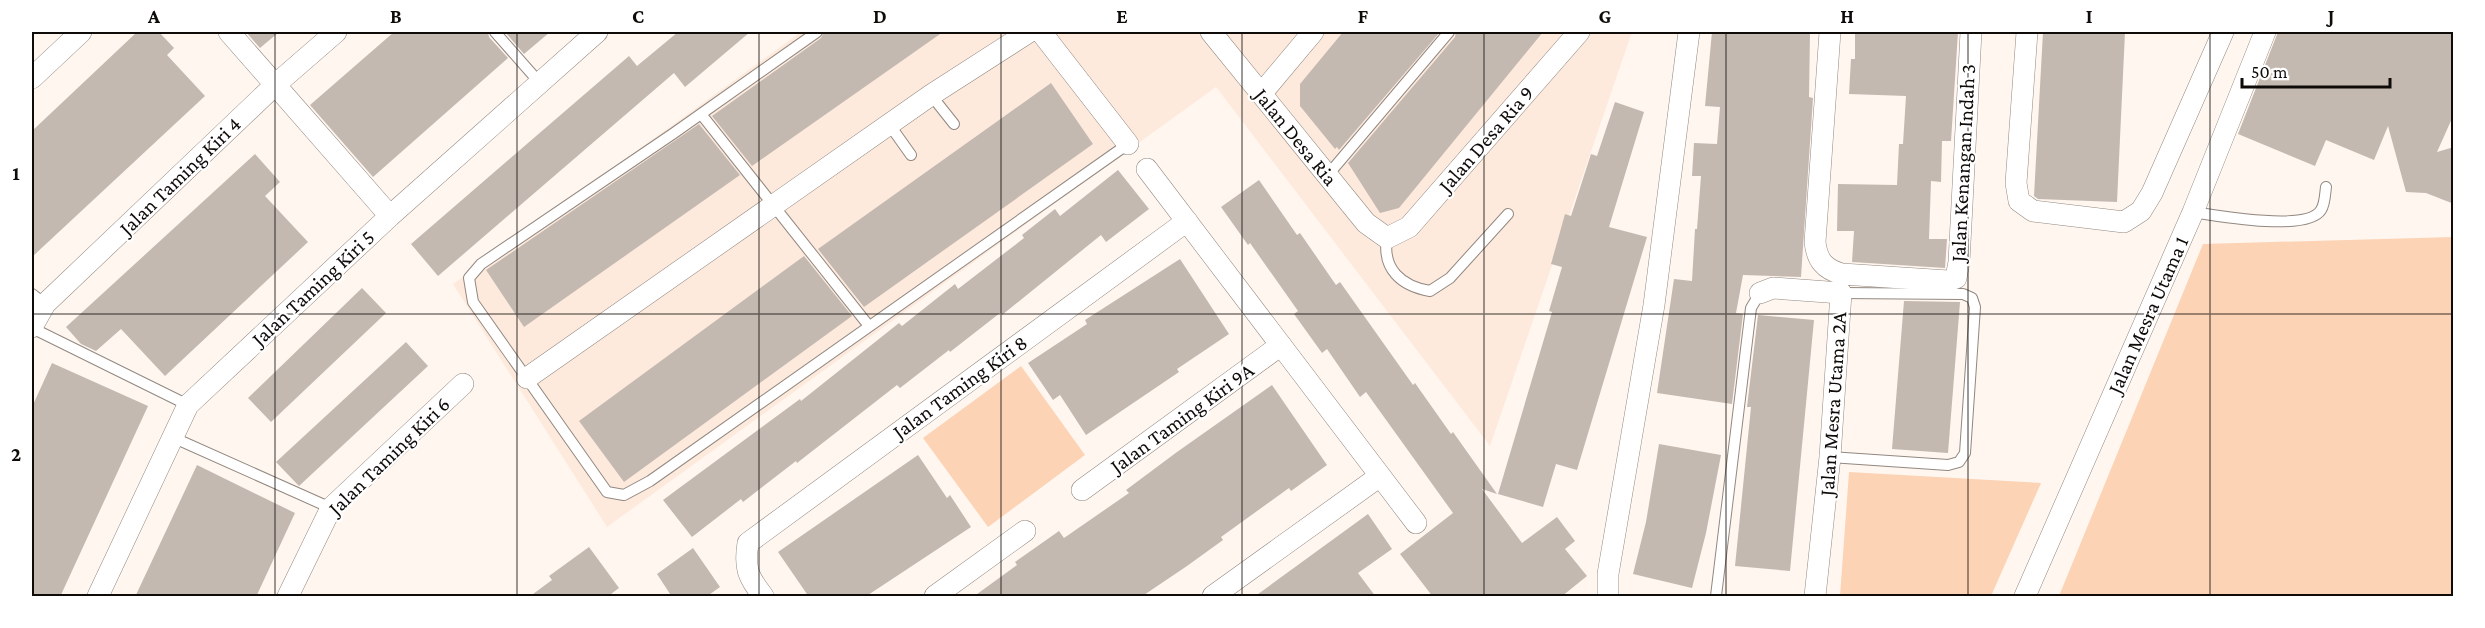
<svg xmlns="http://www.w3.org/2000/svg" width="2485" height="628" font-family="'Crimson Pro',serif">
  <rect width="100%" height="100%" fill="#fff6ef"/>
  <path fill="#fdeadd" d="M801,32H1632L1490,446L1216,87L607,527L453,284Z"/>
  <path fill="#fcd3b5" d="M2453,237V596H2059L2203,244Z
    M1021,366L1085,455L988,527L923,438Z
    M1849,472L2041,483L1991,596H1840Z"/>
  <path fill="#c4b9b1" d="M137,32H159L174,48L167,55L205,96L32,257V131Z
    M246,32H279L260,48Z
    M394,32H488L489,37L508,58L373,177L310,105Z
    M505,32H550L524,54Z
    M678,32H750L685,87L674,73L438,276L411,244L629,56L637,66Z
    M824,32H943L752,166L712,116L821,38Z
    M1343,32H1440L1339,150L1337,147L1335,149L1300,106V84Z
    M1456,32H1543L1399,208L1380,213L1348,163L1455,37Z
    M1712,32H1810L1809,97L1813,98L1801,277L1743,275L1736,313L1743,314L1732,404L1657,393L1674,279L1692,281L1695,229H1697L1701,176H1692L1694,143L1717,144L1720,107L1705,106Z
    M1855,32H1958L1951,141H1942L1941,182L1931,181L1929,239H1947L1945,268L1852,262L1854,231H1837L1838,184L1897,185L1899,144H1903L1906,96L1849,94L1851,59H1855Z
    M2043,32H2125L2117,202L2038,199L2034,196Z
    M2278,32H2454V114L2437,152L2454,147V204L2426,193L2406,192L2388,126L2374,160L2326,140L2315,166L2238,134Z
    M1051,83L1093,144L864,307L818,249Z
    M1615,102L1644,112L1609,227L1647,237L1577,470L1556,464L1543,507L1498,494L1552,312L1549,311L1562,267L1551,264L1565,214L1571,216L1591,154L1597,156Z
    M699,124L740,175L524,327L486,270Z
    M255,154L280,182L265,196L308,242L165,376L121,329L96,351L81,344L66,327Z
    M1118,170L1149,209L1106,242L1101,235L1002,315L1000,313L950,352L949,350L900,388L897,385L797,463L796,461L743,502L741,499L692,537L663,500L800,399L801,401L899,323L902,326L955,284L958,289L1024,238L1022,235L1055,209L1060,216Z
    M1259,180L1297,235L1300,233L1336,285L1340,282L1413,385L1415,383L1451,434L1453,432L1497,494L1482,489L1522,543L1557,517L1575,541L1565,549L1587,576L1561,597H1433L1400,554L1453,513L1366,392L1360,397L1327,349L1322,353L1294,314L1298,311L1250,243L1248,245L1221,207Z
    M804,256L852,316L624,482L579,421Z
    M1180,259L1229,334L1177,369L1179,372L1086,435L1060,395L1053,400L1028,363L1087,324L1085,320Z
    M362,288L386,313L271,422L248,398Z
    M1904,301L1960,302L1948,453L1892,449Z
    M1758,315L1814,320L1790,571L1735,566L1751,407H1747Z
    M406,342L428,366L299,486L297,484L276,462Z
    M52,363L148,406L60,597H32V407Z
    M1272,385L1327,465L1291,491L1289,488L1221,537L1223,540L1187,566L1141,597H973L1017,565L1015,562L1059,531L1064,538L1129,493L1126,490L1177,452Z
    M1659,444L1721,455L1706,533L1692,588L1633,574L1646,522Z
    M918,455L947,498L950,495L971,527L865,597H809L778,552Z
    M197,465L295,513L256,597H135Z
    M1368,514L1392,549L1358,573L1376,597H1254Z
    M589,547L619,588L607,597H529L552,580L549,576Z
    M693,548L720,587L706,597H672L657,574Z"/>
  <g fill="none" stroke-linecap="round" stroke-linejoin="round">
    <g stroke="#928880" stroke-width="12">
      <path id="lane" d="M495,32L539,82
        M817,32L674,133L481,264L469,278L473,302L607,492L624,495L650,481L1128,144
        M931,95L954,124
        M701,114L869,326
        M889,124L911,155
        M1327,176L1449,32
        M2193,212C2218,216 2307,232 2321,210C2325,204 2325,194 2326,187
        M1387,238C1382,269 1401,286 1430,291L1450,278L1508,214
        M32,294L45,304
        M32,328L188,405
        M172,437L331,508
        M1830,457L1948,465L1959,462L1965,453L1975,307L1972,298L1963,294L1841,293
        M1716,596L1751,308L1760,293"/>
    </g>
    <g stroke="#928880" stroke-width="22">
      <path id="street" d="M229,32L390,216
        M1041,32L1128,144
        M1211,32L1366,223L1387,238L1409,227L1579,32
        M1830,32L1815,242C1817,260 1824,269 1842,274L1948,281L1956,278L1959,262L1971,32
        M2027,32L2016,183L2019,201L2033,211L2124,222L2141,211L2152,193L2223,32
        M32,78L81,32
        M1261,94L1313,32
        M1147,169L1416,523
        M1760,293L1773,288L1841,293L1830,457L1815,596
        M32,327L45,304L275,85L336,32
        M527,378L931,95L1029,32
        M1082,490L1281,345
        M98,596L188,405L390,216L597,32
        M288,596L331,508L463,384
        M763,596C748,577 744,568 748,543L1187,221
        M935,596L1025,531
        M1213,596L1380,476
        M1608,596V574L1654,305L1689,32
        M2025,596L2193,212L2265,32"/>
    </g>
    <use href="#lane" stroke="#fff" stroke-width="10"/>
    <use href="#street" stroke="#fff" stroke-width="21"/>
  </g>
  <path fill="none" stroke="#0f0b09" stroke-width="1.5" stroke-opacity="0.55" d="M275,32V596M517,32V596M759,32V596M1001,32V596M1242,32V596M1484,32V596M1726,32V596M1968,32V596M2210,32V596M32,314H2454"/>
  <g text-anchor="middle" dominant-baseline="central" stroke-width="4.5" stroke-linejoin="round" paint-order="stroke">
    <g font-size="21" fill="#0f0b09" stroke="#fff">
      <text transform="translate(1296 137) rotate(51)">Jalan Desa Ria</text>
      <text transform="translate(1486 139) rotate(-49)">Jalan Desa Ria 9</text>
      <text transform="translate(1963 163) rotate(-87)">Jalan Kenangan Indah 3</text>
      <text transform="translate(180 176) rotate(-44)">Jalan Taming Kiri 4</text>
      <text transform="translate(313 288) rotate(-43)">Jalan Taming Kiri 5</text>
      <text transform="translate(2148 315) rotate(-66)">Jalan Mesra Utama 1</text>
      <text transform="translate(960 387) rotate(-36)">Jalan Taming Kiri 8</text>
      <text transform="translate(1833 404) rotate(-86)">Jalan Mesra Utama 2A</text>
      <text transform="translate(1182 418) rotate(-36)">Jalan Taming Kiri 9A</text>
      <text transform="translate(389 456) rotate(-44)">Jalan Taming Kiri 6</text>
    </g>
  </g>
  <rect width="2485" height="628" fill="none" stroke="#ffffff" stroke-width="66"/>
  <path d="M2242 78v9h148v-9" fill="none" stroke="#0f0b09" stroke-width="3"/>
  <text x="2251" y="78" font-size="18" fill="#0f0b09" stroke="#ffffff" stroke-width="4.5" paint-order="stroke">50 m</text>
  <rect x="33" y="33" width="2419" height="562" fill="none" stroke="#0f0b09" stroke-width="2"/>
  <g font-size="20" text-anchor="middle" font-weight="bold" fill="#0f0b09">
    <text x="154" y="23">A</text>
    <text x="396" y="23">B</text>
    <text x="638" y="23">C</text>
    <text x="880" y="23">D</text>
    <text x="1122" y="23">E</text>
    <text x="1363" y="23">F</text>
    <text x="1605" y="23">G</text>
    <text x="1847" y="23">H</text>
    <text x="2089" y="23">I</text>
    <text x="2331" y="23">J</text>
    <text x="16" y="180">1</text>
    <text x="16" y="461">2</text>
  </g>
</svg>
